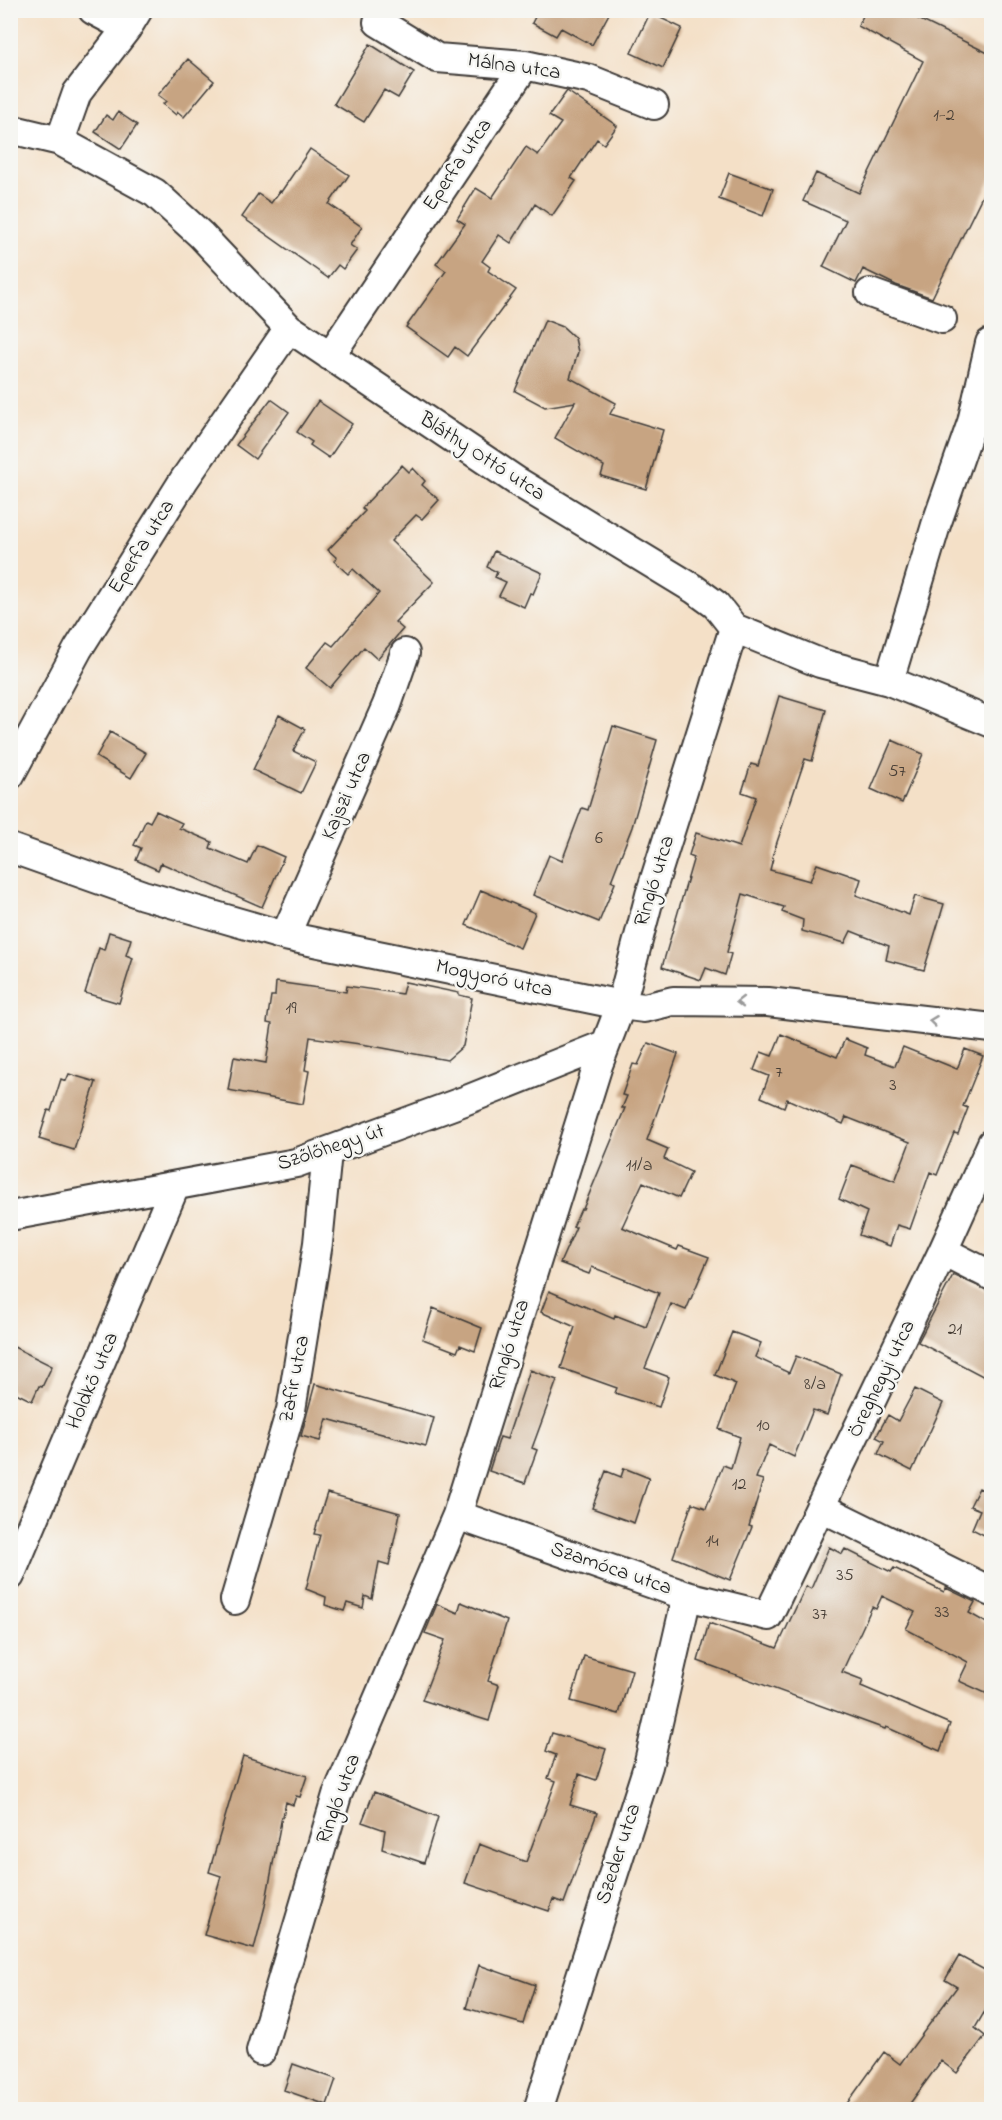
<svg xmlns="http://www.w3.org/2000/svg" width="1002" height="2120" font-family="'Indie Flower',sans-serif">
  <rect width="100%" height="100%" fill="#f6f6f2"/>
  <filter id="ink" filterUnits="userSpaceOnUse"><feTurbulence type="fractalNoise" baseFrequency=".0167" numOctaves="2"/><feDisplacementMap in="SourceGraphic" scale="12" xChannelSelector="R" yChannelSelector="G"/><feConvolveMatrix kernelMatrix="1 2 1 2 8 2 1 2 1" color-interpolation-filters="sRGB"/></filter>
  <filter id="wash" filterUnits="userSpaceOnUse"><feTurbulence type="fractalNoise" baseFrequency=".008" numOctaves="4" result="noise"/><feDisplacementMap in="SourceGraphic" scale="24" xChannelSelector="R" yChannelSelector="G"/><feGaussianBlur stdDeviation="1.35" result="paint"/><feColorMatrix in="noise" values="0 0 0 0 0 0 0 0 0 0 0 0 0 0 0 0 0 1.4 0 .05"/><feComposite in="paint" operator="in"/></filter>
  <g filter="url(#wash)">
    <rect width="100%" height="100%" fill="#f4e0c7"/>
    <g id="blocks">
      <path fill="#c7a482" d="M528,10H611L592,45L561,28L556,36L532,23L536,15Z
        M866,10H915L912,16L992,55V176L932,298L896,285L863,269L856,283L823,267L846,220L803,201L816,173L859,193L923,61L858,26Z
        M650,13L682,28L663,68L631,53Z
        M370,44L414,72L398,98L384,90L364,122L334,104Z
        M188,59L214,81L184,117L178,112L176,115L163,104L166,101L158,95Z
        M567,91L617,126L604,144L597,139L571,178L576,181L552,216L535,204L511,243L499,235L482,261L490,267L488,271L516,290L467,356L455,347L448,357L406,327L446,271L436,264L465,224L457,219L476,188L492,198L526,147L538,155L561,123L549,116Z
        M118,112L137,125L121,149L95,132L106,115L113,120Z
        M310,149L349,175L329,204L362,227L350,245L357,250L343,269L338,265L328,278L242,217L258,194L271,203L280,191L281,192Z
        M729,173L773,189L763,216L719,199Z
        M545,320L563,327L575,338L578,352L570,378L616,403L610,414L663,430L646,489L601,476L604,466L555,438L575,402L545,407L515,391Z
        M271,399L289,412L255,459L236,445Z
        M318,401L352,424L329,458L310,445L312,442L297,432Z
        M402,465L409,472L413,468L425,481L422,485L439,500L422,519L416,515L391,541L434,582L395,622L403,629L377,659L364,647L330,688L306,668L327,642L333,646L379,593L353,569L348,574L334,561L337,558L328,550L365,511L362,508Z
        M494,551L542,573L533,594L530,593L524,607L499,596L506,582L495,577L497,572L487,567Z
        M779,696L826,710L812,761L805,759L772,857L773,858L770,870L810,881L817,864L861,879L856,895L909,915L915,896L944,904L924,970L886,960L889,946L851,931L845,943L802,931L803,920L782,912L784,907L743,894L727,952L731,954L725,975L706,968L701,980L662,967L694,857L689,855L696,833L739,847L756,797L742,792L751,764L758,766Z
        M279,715L305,729L293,751L316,762L301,793L253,770Z
        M613,726L657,740L632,827L611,881L615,883L599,922L533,895L549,855L562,861L582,808L588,810Z
        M110,732L146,753L131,778L96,757Z
        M892,740L923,754L902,803L871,789Z
        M156,811L182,823L179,828L212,842L210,848L248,864L257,845L284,857L262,907L161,863L158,870L136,860L141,848L134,845L146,820L150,822Z
        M481,890L535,913L520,948L466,925Z
        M109,932L131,939L126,955L133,958L119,1003L85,993L99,948L104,950Z
        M276,982L346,992L347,986L402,994L405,982L459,993V995L472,998L463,1046L447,1060L367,1045L310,1037L305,1070L309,1071L303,1104L228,1090L234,1057L266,1063L272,1024L267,1023L271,996H275Z
        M781,1034L837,1057L845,1039L867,1048L865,1055L895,1066L903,1047L957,1069L965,1049L983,1056L963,1106L968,1108L958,1134L954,1133L937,1175L930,1172L910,1229L897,1225L890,1246L859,1235L867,1212L839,1199L852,1165L895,1181L910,1142L846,1117L843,1124L787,1099L784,1107L761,1097L769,1076L754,1070L761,1052L772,1056Z
        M648,1043L678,1054L647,1140L668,1149L664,1159L691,1172L679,1198L643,1182L622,1227L677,1250L679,1246L709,1257L686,1310L671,1304L645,1368L669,1377L659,1407L615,1393L617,1388L561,1368L575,1327L541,1312L549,1291L614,1319L615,1315L646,1327L659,1293L592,1267L589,1274L560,1263L576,1227H573L581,1209H583L625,1108H622L627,1096L622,1095L633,1064L638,1065Z
        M69,1074L96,1082L74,1150L39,1139L48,1110L51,1111L61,1079L66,1081Z
        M953,1275L992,1292V1381L918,1342Z
        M433,1308L482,1328L475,1351L460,1345L457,1352L423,1339Z
        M732,1332L761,1343L755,1357L789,1373L796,1356L841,1374L827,1415L813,1410L794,1457L769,1445L756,1478L763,1480L749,1526L752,1527L730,1580L673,1557L692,1503L706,1508L723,1465L731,1468L740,1437L719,1429L736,1384L715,1375Z
        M10,1345L52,1366L42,1387L39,1386L32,1401L10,1390Z
        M530,1370L557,1380L532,1448L537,1450L525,1483L489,1471L500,1437L507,1439Z
        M315,1384L434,1418L426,1446L327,1419L320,1441L301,1436Z
        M915,1389L943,1403L912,1471L878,1454L884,1441L876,1437L888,1415L898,1421Z
        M624,1468L649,1478L634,1523L592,1508L606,1471L621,1477Z
        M992,1483V1539L972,1529L980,1510L970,1506L979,1488L987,1492Z
        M327,1493L400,1513L389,1565L379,1562L372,1599L365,1596L363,1608L347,1603L344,1611L325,1605L326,1597L306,1589L320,1535L314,1534Z
        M829,1547L842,1554L845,1549L891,1572L894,1568L944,1592L946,1588L975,1602L969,1613L992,1626V1696L959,1681L968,1662L906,1629L915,1612L882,1596L876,1609L872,1607L842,1672L863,1680L861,1686L950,1724L940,1751L886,1727L885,1729L698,1661L709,1623L777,1648L806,1586L811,1589Z
        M461,1602L507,1621L488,1681L499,1685L489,1721L422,1700L445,1640L425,1633L437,1604L458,1613Z
        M584,1656L632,1670L619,1714L571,1701Z
        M552,1733L606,1749L596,1780L579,1774L570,1805L597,1813L564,1903L553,1899L549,1911L465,1883L479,1844L526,1862L556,1781L548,1778L556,1755L546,1751Z
        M243,1756L307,1776L300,1797L296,1796L293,1805L286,1802L283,1816H282L265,1906L254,1949L204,1935L221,1876L209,1872Z
        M374,1792L438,1817L424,1863L382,1849L385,1830L362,1822Z
        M959,1956L992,1974V1999L975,2028L985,2036L957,2073L941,2061L906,2109H843L884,2052L900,2064L957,1987L945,1980Z
        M479,1965L535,1985L523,2024L466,2008Z
        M293,2064L336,2079L327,2105L284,2090Z"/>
    </g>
  </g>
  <g filter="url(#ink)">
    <use href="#blocks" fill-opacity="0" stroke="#3c3936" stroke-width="1.5"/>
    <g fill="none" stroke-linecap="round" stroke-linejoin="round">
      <g stroke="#3c3936" stroke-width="32">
        <path id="minor" d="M93,10L127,28
          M378,22L437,58L525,65L589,79L654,105
          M10,129L60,141L155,193L201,235L289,328L518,482L694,589L716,605L734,628L820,663L889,681L992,723
          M60,141L77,93L127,28L138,10
          M870,293L942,319
          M330,356L525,65
          M889,681L936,525L972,422L990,343
          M10,775L78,649L184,480L289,328
          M10,848L143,895L285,936L621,1005L644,1008L673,1001L768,1002L992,1028
          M285,936L387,705L405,653
          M10,1216L296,1163L464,1101L604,1045
          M943,1251L992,1276
          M820,1507L992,1592
          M457,1515L687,1596L768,1616L943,1251L992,1143
          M10,1576L175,1186
          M235,1600L291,1410L318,1243L327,1152
          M261,2051L337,1795L457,1515L598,1065L621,1005L650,895L734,628
          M538,2110L648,1766L687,1596"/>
      </g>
      <use href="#minor" stroke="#fff" stroke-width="28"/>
    </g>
    <defs><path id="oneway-chevron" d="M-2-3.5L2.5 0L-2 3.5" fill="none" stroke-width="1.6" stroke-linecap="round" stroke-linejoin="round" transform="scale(1.5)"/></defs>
    <g stroke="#999">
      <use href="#oneway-chevron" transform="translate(740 1002) rotate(-180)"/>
      <use href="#oneway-chevron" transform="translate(933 1021) rotate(-173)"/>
    </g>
  </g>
  <g text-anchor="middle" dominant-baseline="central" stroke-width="5" stroke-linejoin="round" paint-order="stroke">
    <g font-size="18" fill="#473e36">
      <text x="944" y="116">1-2</text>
      <text x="897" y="772">57</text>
      <text x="599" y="839">6</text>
      <text x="291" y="1009">19</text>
      <text x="779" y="1073">7</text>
      <text x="893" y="1086">3</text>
      <text x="639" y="1166">11/a</text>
      <text x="955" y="1330">21</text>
      <text x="815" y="1385">8/a</text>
      <text x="763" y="1426">10</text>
      <text x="739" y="1485">12</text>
      <text x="712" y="1542">14</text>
      <text x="845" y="1576">35</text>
      <text x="942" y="1613">33</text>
      <text x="820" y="1615">37</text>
    </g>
    <g font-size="21" fill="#1c1c1c" stroke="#f6f6f2">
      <text transform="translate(514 67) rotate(8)">Málna utca</text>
      <text transform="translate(458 165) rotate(-56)">Eperfa utca</text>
      <text transform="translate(482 457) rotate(33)">Bláthy Ottó utca</text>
      <text transform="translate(142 547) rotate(-58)">Eperfa utca</text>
      <text transform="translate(347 796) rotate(-66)">Kajszi utca</text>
      <text transform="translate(655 881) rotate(-73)">Ringló utca</text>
      <text transform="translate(494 979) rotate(12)">Mogyoró utca</text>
      <text transform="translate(331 1148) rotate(-18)">Szőlőhegy út</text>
      <text transform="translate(510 1345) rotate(-73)">Ringló utca</text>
      <text transform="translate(295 1379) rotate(-79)">Zafír utca</text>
      <text transform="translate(882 1379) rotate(-64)">Öreghegyi utca</text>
      <text transform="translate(93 1381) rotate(-67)">Holdkő utca</text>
      <text transform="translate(611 1569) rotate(19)">Szamóca utca</text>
      <text transform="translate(339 1799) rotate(-70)">Ringló utca</text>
      <text transform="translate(619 1854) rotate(-72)">Szeder utca</text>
    </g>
  </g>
  <rect width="1002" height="2120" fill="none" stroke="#f6f6f2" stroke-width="36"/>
</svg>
